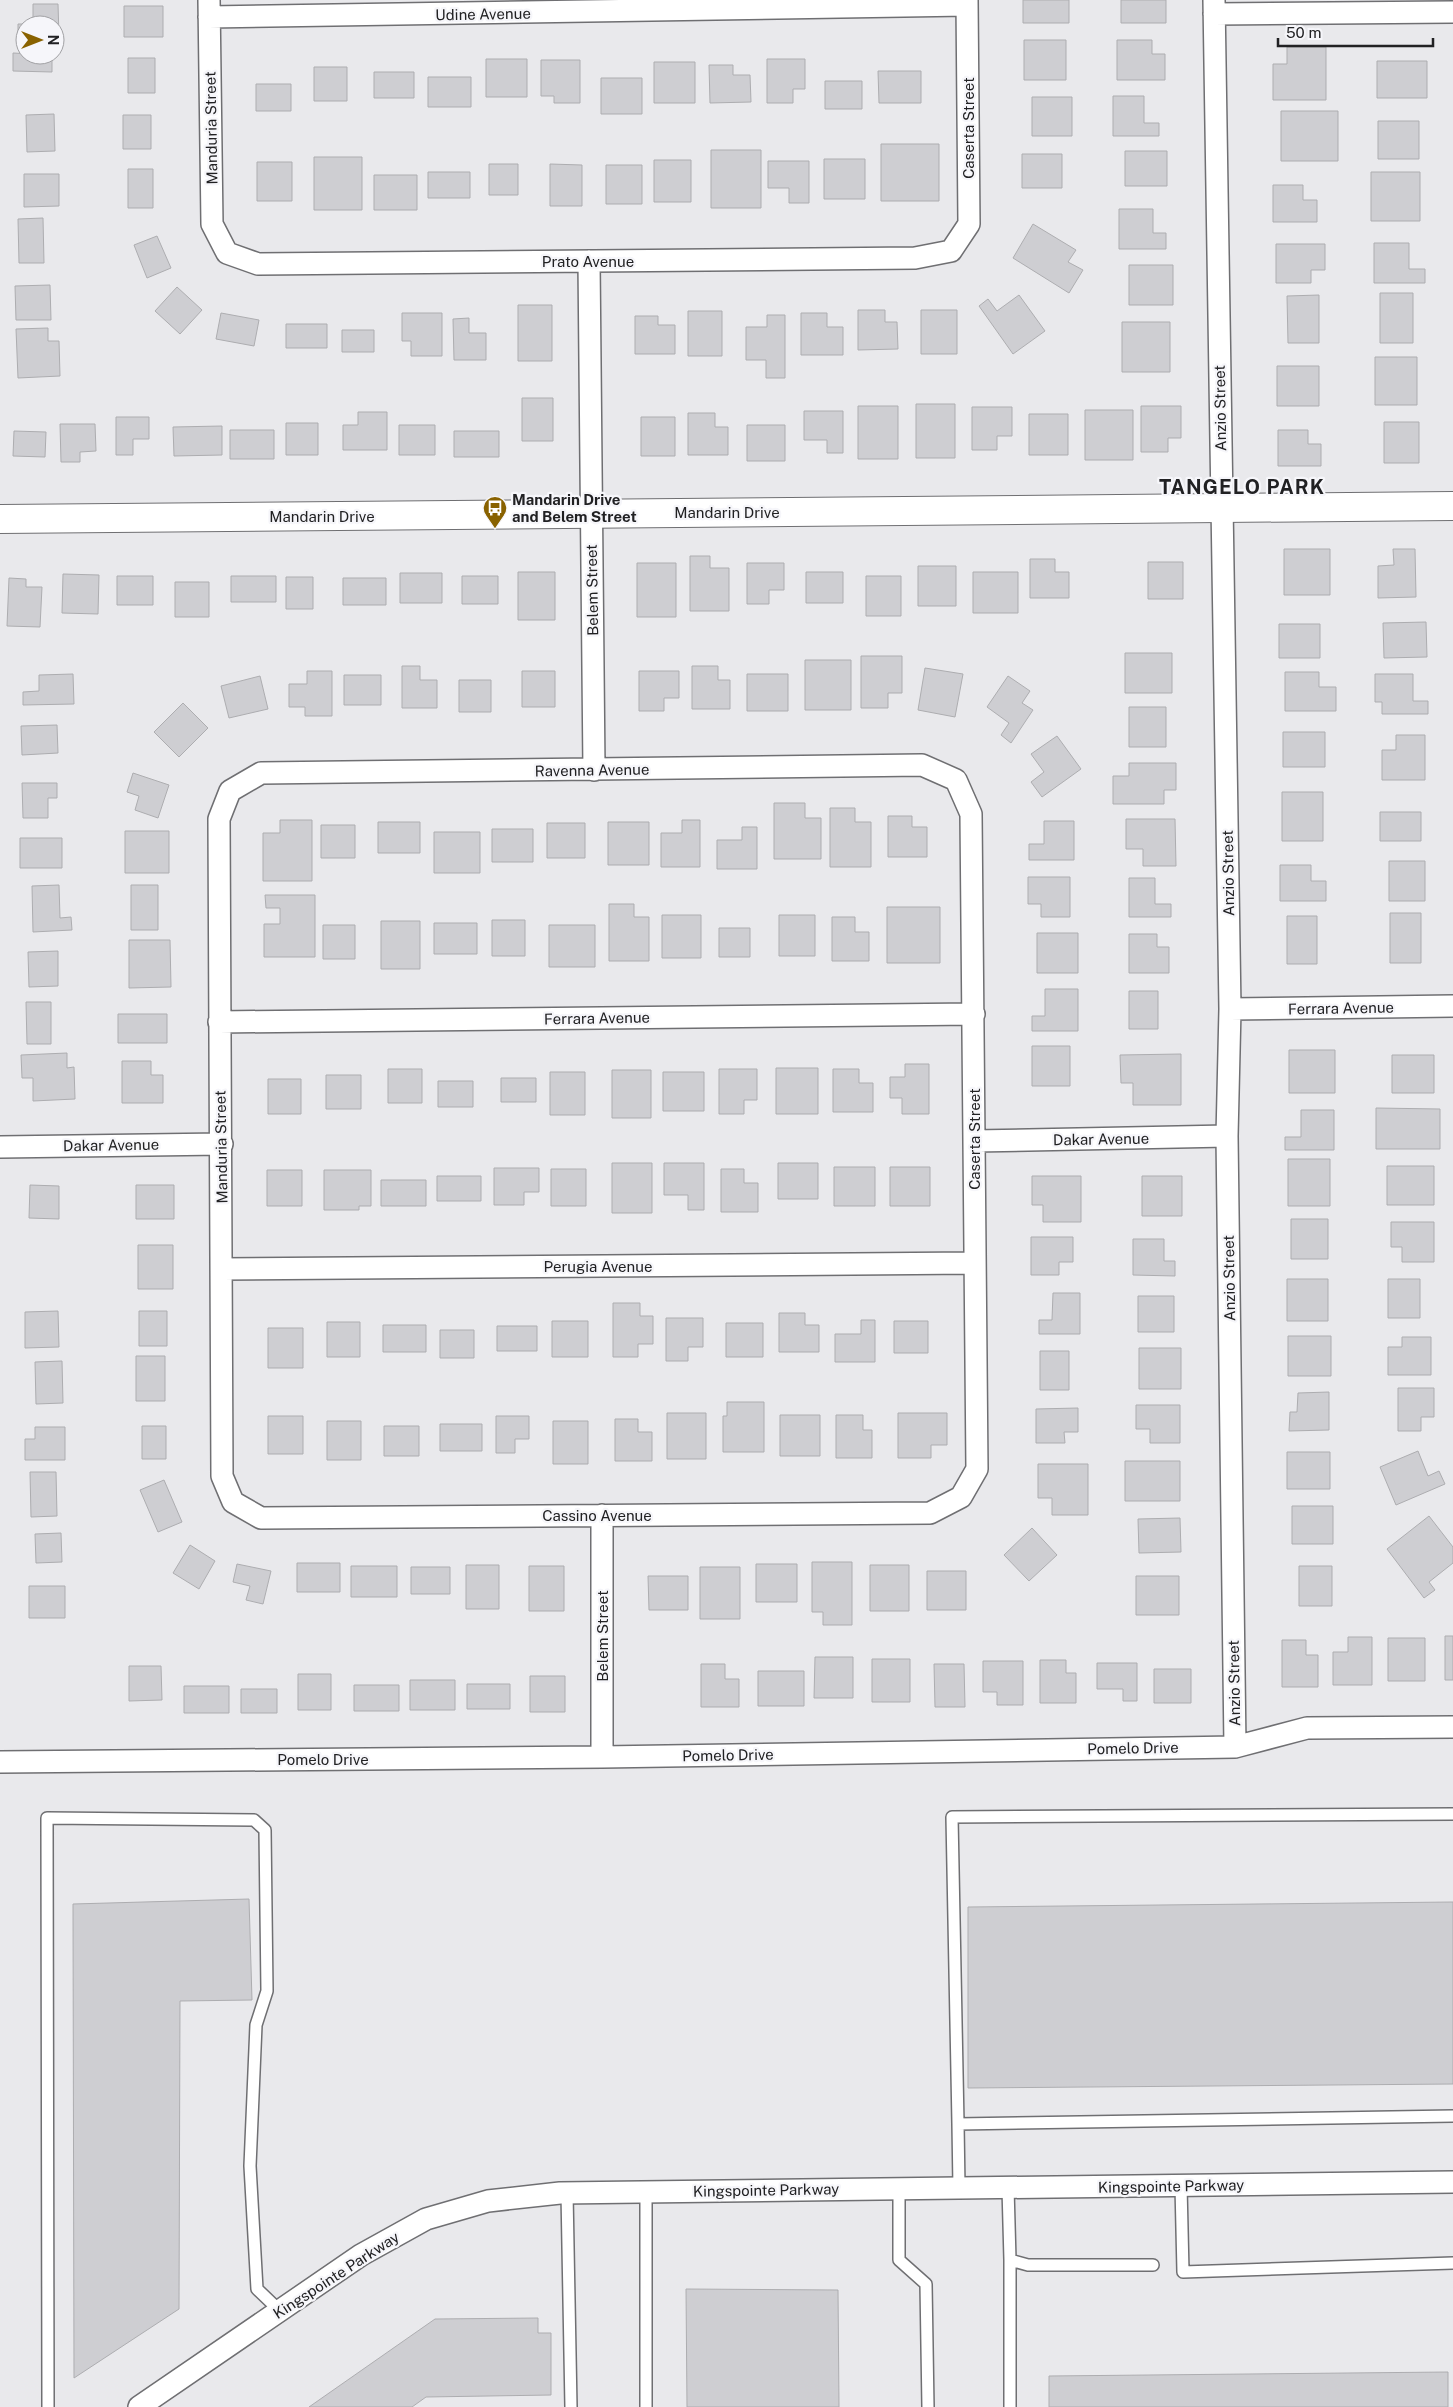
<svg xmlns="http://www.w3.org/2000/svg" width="1453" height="2407" font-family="'Public Sans',sans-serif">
  <rect width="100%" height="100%" fill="#e9e9ec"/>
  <path fill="#ceced2" stroke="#adadb0" d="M1023,0H1069V23H1023Z
    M1121,0H1166V23H1121Z
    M33,4H58L59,37H55V25H25V37H18V24H33Z
    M124,6H163V37H124Z
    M1024,40H1066V80H1024Z
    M1117,40H1152V54H1165V80H1117Z
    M1287,47H1326V100H1273V64H1287Z
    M13,53L52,55V72L13,71Z
    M128,58H155V93H128Z
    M486,59H527V97H486Z
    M767,59H805V89H793V103H767Z
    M541,60H580V103H554V96H541Z
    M1377,61H1427V98H1377Z
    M654,62H695V103H654Z
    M709,65H733V75H750L751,102L710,103Z
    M314,67H347V101H314Z
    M878,71H921V103H879Z
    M374,72H414V98H374Z
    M428,77H471V107H428Z
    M601,78H642V114H601Z
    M825,81H862V109H825Z
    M256,84H291V111H256Z
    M1113,96H1144V123H1159V136H1113Z
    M1032,97H1072V136H1032Z
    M1281,111H1338V161H1281Z
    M54,114L55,151L27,152L26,115Z
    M123,115H151V149H123Z
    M1378,121H1419V159H1378Z
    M881,144H939V201H881Z
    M711,150H761V208H711Z
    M1125,151H1167V186H1125Z
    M1022,154H1062V188H1022Z
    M314,157H362V210H314Z
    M824,159H865V199H824Z
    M654,160H691V202H654Z
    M768,161H809V203H789V188H768Z
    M257,162H292V201H257Z
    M489,164H518V195H489Z
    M550,164L582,165V206H550Z
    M606,165H642V204H606Z
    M128,169H153V208H128Z
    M428,172H470V198H428Z
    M1371,172H1420V221H1371Z
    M24,174H59V206L24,207Z
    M374,175H417V210H374Z
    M1273,185H1303V200H1317V222H1273Z
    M1119,209H1153V233H1166V249H1119Z
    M43,218L44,263H19L18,219Z
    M1033,224L1076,250L1068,262L1083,270L1069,293L1013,258Z
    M157,236L171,268L147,278L134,245Z
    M1374,243H1409V269H1425V283H1374Z
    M1276,244H1325V270H1311V283H1276Z
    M1129,265H1173V305H1129Z
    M50,285L51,320H16L15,286Z
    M177,287L202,310L180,334L155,311Z
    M1380,293H1413V343H1380Z
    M1019,295L1045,331L1013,354L979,306L988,299L997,311Z
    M1319,295V343H1288L1287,296Z
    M518,305H552V361H518Z
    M858,310H885V322H897L898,349L858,350Z
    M921,310H957V354H921Z
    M688,311H722V356H688Z
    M221,313L259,320L254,346L216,339Z
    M402,313H442V356H411V341H402Z
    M801,313H827V327H843V355H801Z
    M767,315H785V378H766V360H746V327H767Z
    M635,316H658V325H675V354H635Z
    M469,318V333H486V360H454L453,319Z
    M1122,322H1170V372H1122Z
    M286,324H327V348H286Z
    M48,328V341H59L60,376L18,378L16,329Z
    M342,330H374V352H342Z
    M1375,357H1417V405H1375Z
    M1277,366H1319V406H1277Z
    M522,398H553V441H522Z
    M916,404H955V458H916Z
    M858,406H898V459H858Z
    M1141,406H1181V438H1168V452H1141Z
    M972,407H1012V436H997V450H972Z
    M1085,410H1133V460H1085Z
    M804,411H843V453H827V440H804Z
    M358,412H387V450H343V425H358Z
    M688,413H715V427H728V455H688Z
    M1029,414H1068V455H1029Z
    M116,417H149V439H133V455H116Z
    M641,417H675V456H641Z
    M1384,422H1419V463H1384Z
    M286,423H318V455H286Z
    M60,424H95L96,451L80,452V462H61Z
    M399,425H435V455H399Z
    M747,425H785V461H747Z
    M222,426V455L174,456L173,427Z
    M230,430H274V459H230Z
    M1278,430H1308V444H1321V466H1278Z
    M14,431L46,432L45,457L13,456Z
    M454,431H499V457H454Z
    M1284,549H1330V595H1284Z
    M1393,549H1415L1416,597L1378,598V566L1394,565Z
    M690,556H710V568H729V611H690Z
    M1030,559H1055V572H1069V598H1030Z
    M1148,562H1183V599H1148Z
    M637,563H676V617H637Z
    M747,563H784V590H769V604H747Z
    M918,566H956V606H918Z
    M518,572H555V620H518Z
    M806,572H843V603H806Z
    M973,572H1018V613H973Z
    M400,573H442V603H400Z
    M63,574L99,575L98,614L62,613Z
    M117,576H153V605H117Z
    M231,576H276V602H231Z
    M462,576H498V604H462Z
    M866,576H901V616H866Z
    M286,577H313V609H286Z
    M9,578L26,579V587H42L40,627L7,626Z
    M343,578H386V605H343Z
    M175,582H209V617H175Z
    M1426,622L1427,657L1384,658L1383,623Z
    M1279,624H1320V658H1279Z
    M1125,653H1172V693H1125Z
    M861,656H902V693H888V708H861Z
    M805,660H851V710H805Z
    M402,666H420V680H437V708H402Z
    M692,666H718V680H730V709H692Z
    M925,668L963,674L955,717L918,710Z
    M307,671H332V716H305V707H289V684H307Z
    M522,671H555V707H522Z
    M639,671H679V698H664V711H639Z
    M1285,672H1319V687H1336V711H1285Z
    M73,674L74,704L23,705V692L39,691V675Z
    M747,674H788V711H747Z
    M1375,674H1413V701H1428V714H1382V702H1375Z
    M344,675H381V705H344Z
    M260,676L268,709L229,718L221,686Z
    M1008,676L1030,691L1022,703L1033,710L1011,743L1001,735L1009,723L987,707Z
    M459,680H491V712H459Z
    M183,703L208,728L179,757L154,732Z
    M1129,707H1166V747H1129Z
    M57,725L58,753L22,755L21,726Z
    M1283,732H1325V767H1283Z
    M1396,735H1425V780H1382V750H1396Z
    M1057,736L1081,769L1042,797L1031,782L1044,772L1031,754Z
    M1129,763H1176V790H1164V804H1113V776H1129Z
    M133,773L169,785L158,818L135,810L139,796L127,792Z
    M22,783H57V798H48V818H23Z
    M1282,792H1323V841H1282Z
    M774,803H805V818H821V859H774Z
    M830,808H855V822H871V867H830Z
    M1380,812H1421V841H1380Z
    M888,816H912V827H927V857H888Z
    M1126,819H1175L1176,866H1143V849H1126Z
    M280,820H312V881H263V833H280Z
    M682,820H700V867H661V833H682Z
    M1044,821H1074V860H1029V844H1044Z
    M378,822H420V853H378Z
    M608,822H649V865H608Z
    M547,823H585V858H547Z
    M321,825H355V858H321Z
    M742,827H757V869H717V840H742Z
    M492,829H533V862H492Z
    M125,831H169V873H125Z
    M434,832H480V873H434Z
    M20,838H62V868H20Z
    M1389,861H1425V901H1389Z
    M1280,865H1311V881H1326V901H1280Z
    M1028,877H1070V917H1041V904H1028Z
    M1129,878H1155V904H1171V917H1129Z
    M59,885L60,918L71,917L72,930L33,932L32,886Z
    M131,885H158V930H131Z
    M265,895H315V957H264V924H280V908H266Z
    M609,904H634V917H649V961H609Z
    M887,907H940V963H887Z
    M1390,913H1421V963H1390Z
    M662,915H701V958H662Z
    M779,915H815V956H779Z
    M1287,916H1317V964H1287Z
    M832,917H855V932H869V961H832Z
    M492,920H525V956H492Z
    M381,921H420V969H381Z
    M434,923H477V954H434Z
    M323,925H355V959H323Z
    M549,925H595V967H549Z
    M719,928H750V957H719Z
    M1037,933H1078V973H1037Z
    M1129,934H1157V947H1169V973H1129Z
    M129,940H170L171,987L129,988Z
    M58,951V986L29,987L28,952Z
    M1045,989H1078V1031H1032V1016H1045Z
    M1129,991H1158V1029H1129Z
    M26,1002H51V1044H27Z
    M118,1014H167V1043H118Z
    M1032,1046H1070V1086H1032Z
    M1289,1050H1335V1093H1289Z
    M67,1053V1068L74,1067L75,1099L33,1101V1078H22L21,1055Z
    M1181,1054V1105H1133V1083H1121L1120,1055Z
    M1392,1055H1434V1093H1392Z
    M122,1061H151V1075H163V1103H122Z
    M905,1064H929V1114H902V1098H890V1077H905Z
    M776,1068H818V1114H776Z
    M388,1069H422V1103H388Z
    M719,1069H757V1100H744V1114H719Z
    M833,1069H859V1083H873V1112H833Z
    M612,1070H651V1118H612Z
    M550,1072H585V1115H550Z
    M663,1072H704V1111H663Z
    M326,1075H361V1109H326Z
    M501,1078H536V1102H501Z
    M268,1079H301V1114H268Z
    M438,1081H473V1107H438Z
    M1376,1108L1440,1109V1149H1376Z
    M1301,1110H1334V1150H1285V1137H1301Z
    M1288,1159H1330V1206H1288Z
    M612,1163H652V1213H612Z
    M664,1163H704V1210H688V1195H664Z
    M778,1163H818V1199H778Z
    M1387,1166H1434V1205H1387Z
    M834,1167H875V1206H834Z
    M890,1167H930V1206H890Z
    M494,1168H539V1192H524V1205H494Z
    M551,1169H586V1206H551Z
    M721,1169H744V1183H758V1212H721Z
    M267,1170H302V1206H267Z
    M324,1170H371V1206H359V1210H324Z
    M437,1176H481V1201H437Z
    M1032,1176H1081V1222H1043V1205H1032Z
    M1142,1176H1182V1216H1142Z
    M381,1180H426V1206H381Z
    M30,1185L59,1186V1219L29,1218Z
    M136,1185H174V1219H136Z
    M1291,1219H1328V1259H1291Z
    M1391,1222H1434V1262H1402V1247H1391Z
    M1031,1237H1073V1262H1059V1275H1031Z
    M1133,1239H1164V1261H1175V1276L1133,1275Z
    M138,1245H173V1289H138Z
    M1287,1279H1328V1321H1287Z
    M1388,1279H1420V1318H1388Z
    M1053,1293H1080V1334H1039V1320H1052Z
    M1138,1296H1174V1332H1138Z
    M613,1303H640V1316H653V1344H638V1357H613Z
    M58,1311L59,1347L25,1348V1312Z
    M139,1311H167V1346H139Z
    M779,1313H805V1325H819V1352H779Z
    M666,1318H703V1347H688V1361H666Z
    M861,1320H875V1362H835V1334H861Z
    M552,1321H588V1357H552Z
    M894,1321H928V1353H894Z
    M327,1322H360V1357H327Z
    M726,1323H763V1357H726Z
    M383,1325H426V1352H383Z
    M497,1326H537V1351H497Z
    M268,1328H303V1368H268Z
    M440,1330H474V1358H440Z
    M1288,1336H1331V1376H1288Z
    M1402,1337H1431V1375H1388V1347H1402Z
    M1139,1348H1181V1389H1139Z
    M1040,1351H1069V1390H1040Z
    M136,1356H165V1401H136Z
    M62,1361L63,1403L36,1404L35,1362Z
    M1398,1388H1434V1417H1421V1431H1398Z
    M1329,1392V1430L1289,1431L1290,1412H1297L1298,1393Z
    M727,1402H764V1452H723V1416H727Z
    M1136,1405H1180V1443H1150V1429H1136Z
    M1078,1408V1432H1064L1065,1443H1036V1409Z
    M667,1413H706V1459H667Z
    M898,1413H947V1445H931V1458H898Z
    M780,1415H820V1456H780Z
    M836,1415H863V1430H872V1458H836Z
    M268,1416H303V1454H268Z
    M496,1416H529V1439H515V1453H496Z
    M615,1419H638V1432H652V1461H615Z
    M327,1421H361V1460H327Z
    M553,1421H588V1464H553Z
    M440,1424H482V1451H440Z
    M142,1426H166V1459H142Z
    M384,1426H419V1456H384Z
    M35,1427H65V1460H25V1439H35Z
    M1418,1451L1428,1476L1439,1471L1445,1484L1396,1505L1380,1467Z
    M1287,1452H1330V1489H1287Z
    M1125,1461H1180V1501H1125Z
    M1038,1464H1088V1515H1052V1498H1038Z
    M30,1472H56L57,1516L31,1517Z
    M164,1480L182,1522L158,1532L140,1490Z
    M1292,1506H1333V1544H1292Z
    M1429,1516L1453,1547V1563L1429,1582L1435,1590L1424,1598L1387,1549Z
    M1180,1518L1181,1552L1139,1553L1138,1519Z
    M1032,1528L1057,1555L1029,1581L1004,1555Z
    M61,1533L62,1562L36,1563L35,1534Z
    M190,1545L215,1561L199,1589L173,1573Z
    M812,1562H852V1625H823V1612H812Z
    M297,1563H340V1592H297Z
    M237,1564L271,1571L263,1604L246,1600L250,1586L233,1582Z
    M756,1564H797V1602H756Z
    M466,1565H499V1609H466Z
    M870,1565H909V1611H870Z
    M351,1566H397V1597H351Z
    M529,1566H564V1611H529Z
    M1299,1566H1332V1606H1299Z
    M411,1567H450V1594H411Z
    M700,1567H740V1619H700Z
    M927,1571H966V1610H927Z
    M648,1576H688V1610H649Z
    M1136,1576H1179V1615H1136Z
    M29,1586H65V1618H29Z
    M1445,1636H1453V1680H1445Z
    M1348,1637H1372V1685H1333V1652H1348Z
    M1388,1638H1425V1681H1388Z
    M1282,1640H1306V1655H1318V1687H1282Z
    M815,1657H853V1698H814Z
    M872,1659H910V1702H872Z
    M1040,1660H1066V1673H1076V1703H1040Z
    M983,1661H1023V1705H997V1692H983Z
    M1097,1663H1137V1701H1123V1689H1097Z
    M701,1664H725V1679H739V1707H701Z
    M934,1664H964L965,1707H935Z
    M129,1666H161L162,1700L129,1701Z
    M1154,1669H1191V1703H1154Z
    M758,1671H804V1706H758Z
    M298,1674H331V1710H298Z
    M530,1676H565V1712H530Z
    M410,1680H455V1710H410Z
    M467,1684H510V1709H467Z
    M354,1685H399V1711H354Z
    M184,1686H229V1713H184Z
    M241,1689H277V1713H241Z
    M249,1899L252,2000L180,2001L179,2309L74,2378L73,1904Z
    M1453,1902V2084L968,2088V1907Z
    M686,2289L838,2290L839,2407H687Z
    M538,2318V2333H551V2395L426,2397L412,2407H309L435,2319Z
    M1448,2372V2407H1049V2376Z"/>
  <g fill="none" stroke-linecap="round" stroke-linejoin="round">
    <g stroke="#6f6f72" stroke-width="14">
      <path id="service" d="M958,2124L952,1817L1453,1814
        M1181,2186L1183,2272L1453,2263
        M959,2188L958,2124L1453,2116
        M1008,2188L1010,2260L1028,2265H1153
        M899,2189V2260L926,2284L928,2407
        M646,2192V2407
        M567,2193L571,2407
        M1010,2260V2407
        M48,2407L47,1818L254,1820L265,1830L267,1991L256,2025L250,2166L257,2289L280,2311"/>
    </g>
    <g stroke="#6f6f72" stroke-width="24">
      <path id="minor" d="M209,0L212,224L227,253L258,264L915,258L951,251L969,224L967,0
        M1214,0L1230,1009L1227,1136L1235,1747
        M1214,14L1453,12
        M209,17L967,5
        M589,261L594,770
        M922,765L956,780L971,814L977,1469L961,1497L930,1513L261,1518L233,1502L222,1476C222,1257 219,1038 219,819L230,791L261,773Z
        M1230,1009L1453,1006
        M219,1022L974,1014
        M974,1141L1227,1136
        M0,1147L222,1144
        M222,1269L974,1263
        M602,1515V1757
        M0,1762L602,1757L1235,1747L1307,1728L1453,1727
        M139,2407L361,2255L426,2219L488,2201L560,2193L1453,2182"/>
    </g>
    <g stroke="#6f6f72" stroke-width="30">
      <path id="tertiary" d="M0,519L1453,506"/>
    </g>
    <use href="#service" stroke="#fff" stroke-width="11"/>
    <use href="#minor" stroke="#fff" stroke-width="21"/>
    <use href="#tertiary" stroke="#fff" stroke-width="28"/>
  </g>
  <defs>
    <g id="bus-pin" transform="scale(1.25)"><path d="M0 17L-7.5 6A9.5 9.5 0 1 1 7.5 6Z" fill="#896200" stroke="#f6f6fa"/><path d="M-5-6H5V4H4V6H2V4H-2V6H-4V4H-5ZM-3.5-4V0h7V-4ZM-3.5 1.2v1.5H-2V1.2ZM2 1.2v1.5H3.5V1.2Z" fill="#fff"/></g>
  </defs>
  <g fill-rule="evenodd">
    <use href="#bus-pin" x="495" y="508"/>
  </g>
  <g text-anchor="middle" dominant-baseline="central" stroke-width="4.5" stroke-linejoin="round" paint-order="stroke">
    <g font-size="15" fill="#212123" stroke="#f6f6fa">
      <text transform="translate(483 14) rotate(-1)">Udine Avenue</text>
      <text transform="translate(211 128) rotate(-91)">Manduria Street</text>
      <text transform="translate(968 128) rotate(-90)">Caserta Street</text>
      <text x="588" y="261">Prato Avenue</text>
      <text transform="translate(1220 408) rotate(-91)">Anzio Street</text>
      <text x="727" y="512">Mandarin Drive</text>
      <text x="322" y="516">Mandarin Drive</text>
      <text transform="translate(592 590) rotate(-91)">Belem Street</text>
      <text transform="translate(592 770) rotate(-1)">Ravenna Avenue</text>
      <text transform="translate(1228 873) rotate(-91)">Anzio Street</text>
      <text transform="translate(1341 1008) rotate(-1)">Ferrara Avenue</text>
      <text transform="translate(597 1018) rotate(-1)">Ferrara Avenue</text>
      <text transform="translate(974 1139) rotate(-90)">Caserta Street</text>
      <text transform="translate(1101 1139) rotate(-1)">Dakar Avenue</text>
      <text transform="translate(111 1145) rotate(-1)">Dakar Avenue</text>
      <text transform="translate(221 1147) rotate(-91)">Manduria Street</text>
      <text x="598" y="1266">Perugia Avenue</text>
      <text transform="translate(1229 1278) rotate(-91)">Anzio Street</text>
      <text x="597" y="1515">Cassino Avenue</text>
      <text transform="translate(602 1636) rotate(-90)">Belem Street</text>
      <text transform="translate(1234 1683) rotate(-91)">Anzio Street</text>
      <text transform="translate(1133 1748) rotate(-1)">Pomelo Drive</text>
      <text transform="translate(728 1755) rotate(-1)">Pomelo Drive</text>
      <text x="323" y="1759">Pomelo Drive</text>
      <text transform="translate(1171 2186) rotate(-1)">Kingspointe Parkway</text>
      <text transform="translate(766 2190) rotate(-1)">Kingspointe Parkway</text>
      <text transform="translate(336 2275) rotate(-33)">Kingspointe Parkway</text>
    </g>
    <g font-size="15" font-weight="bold" fill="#212123" stroke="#f6f6fa" text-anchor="start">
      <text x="512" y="499">Mandarin Drive<tspan x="512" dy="17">and Belem Street</tspan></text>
    </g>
    <g font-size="20" font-weight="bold" letter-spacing="1" fill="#212123" stroke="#f6f6fa">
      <text x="1242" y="487">TANGELO PARK</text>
    </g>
  </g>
  <g transform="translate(40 40) rotate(90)"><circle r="24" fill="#f6f6fa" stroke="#a1a1a4"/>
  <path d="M0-4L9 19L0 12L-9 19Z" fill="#896200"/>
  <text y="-8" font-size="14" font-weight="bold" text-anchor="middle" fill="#212123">N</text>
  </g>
  <path d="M1278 38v8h155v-8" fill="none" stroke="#212123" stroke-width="2.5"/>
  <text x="1286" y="38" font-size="15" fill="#212123" stroke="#f6f6fa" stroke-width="4" paint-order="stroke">50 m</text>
</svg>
